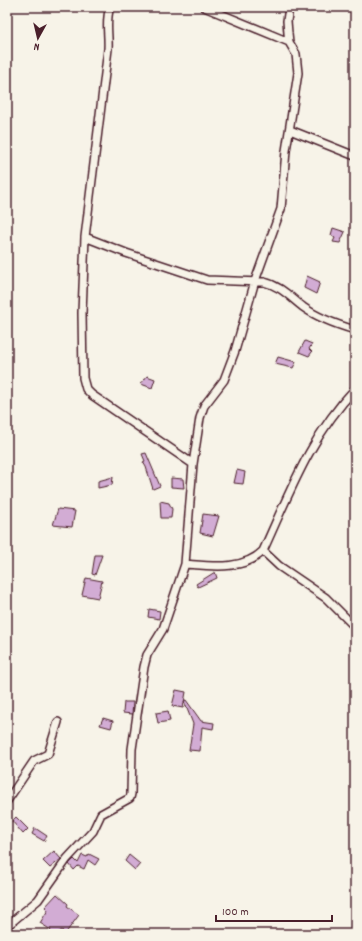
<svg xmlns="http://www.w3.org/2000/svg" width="362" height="941" font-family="Dekko,sans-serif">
  <rect width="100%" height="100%" fill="#f7f3e8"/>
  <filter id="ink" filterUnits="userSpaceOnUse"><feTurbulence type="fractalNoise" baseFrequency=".025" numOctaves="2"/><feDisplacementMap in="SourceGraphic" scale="8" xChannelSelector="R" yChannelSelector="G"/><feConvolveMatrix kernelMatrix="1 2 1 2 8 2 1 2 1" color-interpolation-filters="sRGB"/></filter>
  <g filter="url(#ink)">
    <path fill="#d2acd4" stroke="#4a1f2b" d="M333,228L345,232L340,243L333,242L335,238L331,235Z
      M307,276L320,282L316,294L304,288Z
      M305,341L312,344L309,349L312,352L309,356L299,352Z
      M278,357L296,362L293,368L275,364Z
      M147,376L155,379L152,388L141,384Z
      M146,453L160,486L153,489L146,467L143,462L145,461L142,454Z
      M237,470L245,472L243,484L234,483Z
      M113,477L112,485L98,488V481Z
      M171,478L183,479L184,488L171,487Z
      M160,501L169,503L172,509L171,518H161Z
      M58,509L75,511L72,527L53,525Z
      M203,514L219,516L213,536L200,533Z
      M95,555H102L95,575L92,574Z
      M215,572L217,578L198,587L196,584Z
      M86,578L102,581L98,598L82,595Z
      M149,609L160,611L159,619L148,617Z
      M176,690L186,692L183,708L172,706Z
      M186,700L201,721L214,723L213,729L202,727L200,751L189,750L193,724L184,701Z
      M124,702H133L132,714L123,713Z
      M168,711L170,721L158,723L156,713Z
      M103,718L113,721L111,728L100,725Z
      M16,817L28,829L23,834L12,821Z
      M35,828L47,836L44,841L32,834Z
      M54,851L61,859L50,868L43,861Z
      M89,854L99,859L95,865L88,860L84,869L78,866L74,870L69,864L74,859L78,863L82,855L87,857Z
      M129,855L140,864L135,870L125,861Z
      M57,894L68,904L67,906L79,915L65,934L62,930L56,934H48L51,930L40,923L48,910L45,907Z"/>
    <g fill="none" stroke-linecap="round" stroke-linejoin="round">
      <g stroke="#4a1f2b" stroke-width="10">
        <path id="street" d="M110,7C105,21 109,34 108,49L85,237L82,313L83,378L86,389L92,395L193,464
          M204,7L289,42
          M290,130L355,156
          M85,237L126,253L207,280L264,282C281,286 290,297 303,307C318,318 338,325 355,330
          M263,551L279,566L326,598L355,627
          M185,564C211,566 243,571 263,551C289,494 311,435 355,389
          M7,801L34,761L48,754L58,722
          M7,926L38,900L67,859L93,831L101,814L130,798L131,794L132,749L144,667L147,655L163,629L185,564L193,464L200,418L204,406L224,380L235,351L255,281L281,209L286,151L298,73L296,54L289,42L288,33L287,21L289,7"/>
      </g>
      <use href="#street" stroke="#f7f3e8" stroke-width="7"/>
    </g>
  </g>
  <rect width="362" height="941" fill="none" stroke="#f7f3e8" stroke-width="24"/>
  <rect x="12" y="12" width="338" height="917" fill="none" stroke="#4a1f2b" stroke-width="1.5" filter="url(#ink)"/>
  <g transform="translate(38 38) rotate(188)" stroke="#f7f3e8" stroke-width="3" paint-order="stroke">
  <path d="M0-3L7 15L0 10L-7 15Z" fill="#4a1f2b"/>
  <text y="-6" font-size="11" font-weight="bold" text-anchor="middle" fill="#4a1f2b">N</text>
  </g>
  <path d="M216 915v6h116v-6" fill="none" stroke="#4a1f2b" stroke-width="2"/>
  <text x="222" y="915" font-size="12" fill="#4a1f2b" stroke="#f7f3e8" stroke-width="3" paint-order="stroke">100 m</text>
</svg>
